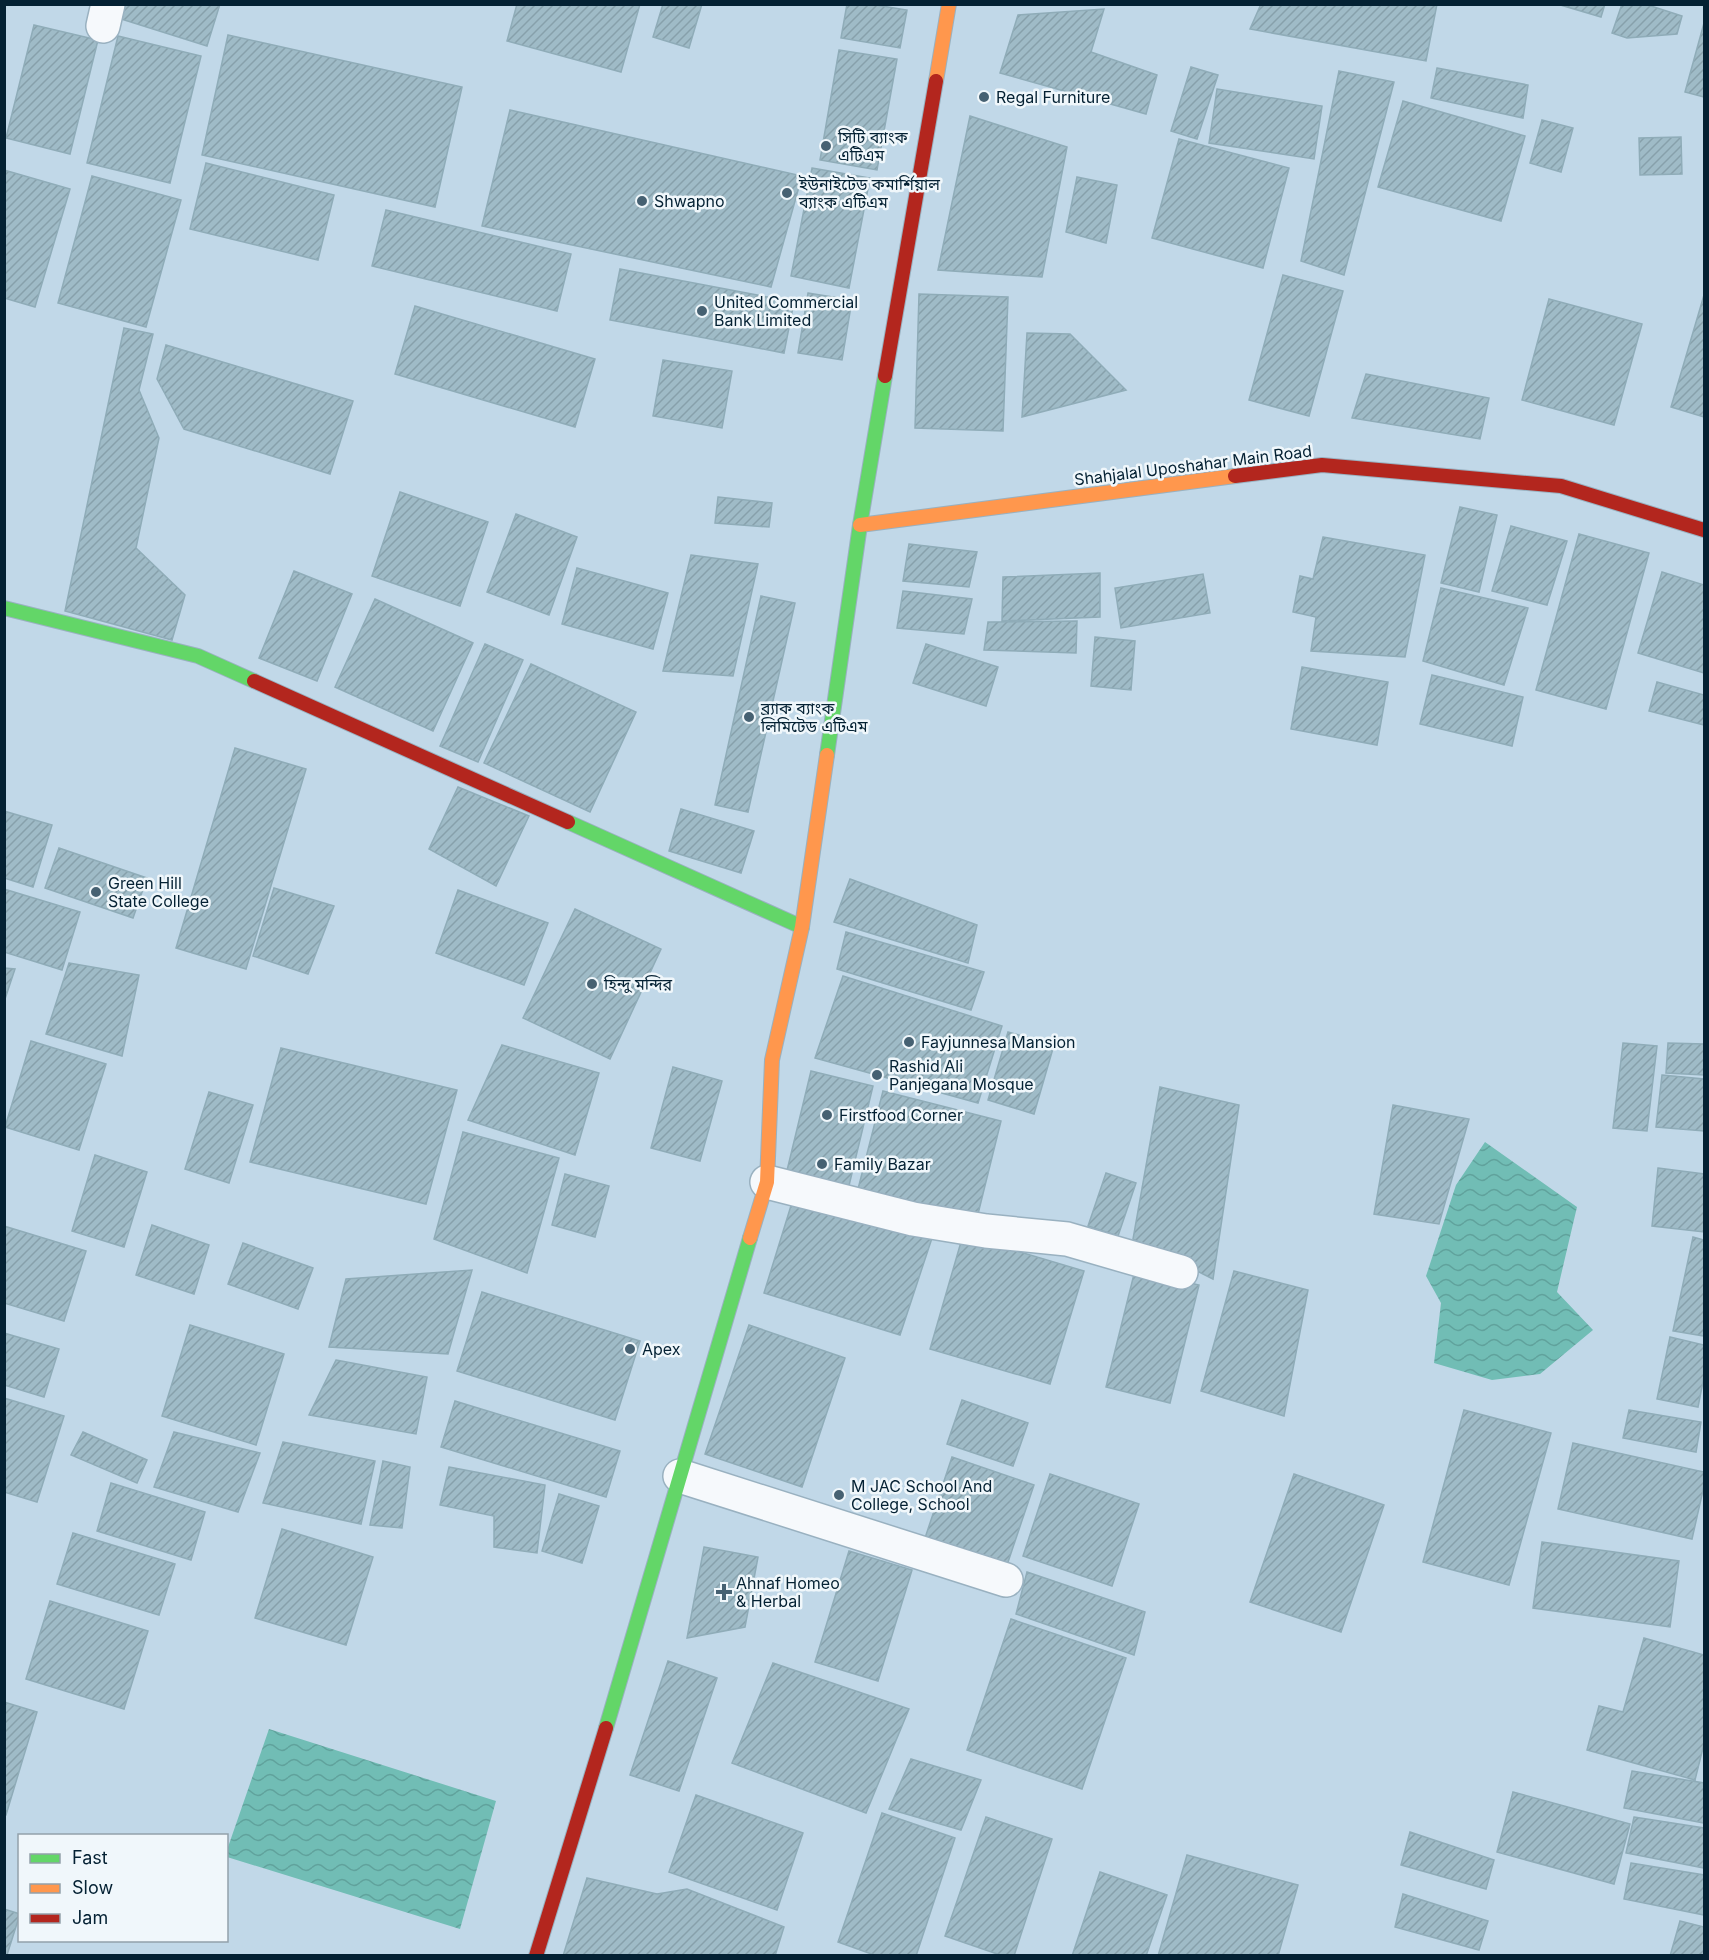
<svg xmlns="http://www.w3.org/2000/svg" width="1709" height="1960" font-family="Inter,'Noto Sans Bengali',sans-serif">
  <defs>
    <pattern id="water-waves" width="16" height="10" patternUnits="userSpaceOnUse" patternTransform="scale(1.5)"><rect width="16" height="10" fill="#71bdb5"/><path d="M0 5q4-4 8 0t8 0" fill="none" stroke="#60a29c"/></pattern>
    <pattern id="building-hatch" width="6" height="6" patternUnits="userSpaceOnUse" patternTransform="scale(1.5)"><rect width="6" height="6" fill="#9fbbc7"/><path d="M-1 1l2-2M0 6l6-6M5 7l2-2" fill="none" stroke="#87a0ab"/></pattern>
  </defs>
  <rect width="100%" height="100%" fill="#c1d8e8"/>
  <path fill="url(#water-waves)" d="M1485,1142L1577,1207L1557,1292L1593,1330L1540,1374L1492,1380L1434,1363L1441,1303L1426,1276L1456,1185Z
    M269,1729L496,1801L460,1929L227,1857V1850Z"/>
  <path fill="url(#building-hatch)" stroke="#8facb8" stroke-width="1.5" d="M122,4H220L207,46L118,18Z
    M517,4H640L621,72L507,41Z
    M663,4H702L689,48L653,37Z
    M847,4H870L907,10L900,48L841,38Z
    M1261,4H1437L1426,61L1250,29Z
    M1557,4H1605L1601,17Z
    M1622,4H1645L1682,16L1677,34L1627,38L1612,33Z
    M1104,9L1091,52L1157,75L1146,114L1000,73L1018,15Z
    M1704,23V97L1685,92Z
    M34,25L98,40L70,154L6,138Z
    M228,35L462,87L435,207L202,155Z
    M118,36L201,56L170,183L87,163Z
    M839,50L897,59L877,170L820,160Z
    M1191,67L1218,75L1197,139L1171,131Z
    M1437,68L1528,85L1523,118L1431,98Z
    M1339,71L1394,82L1344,275L1301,261Z
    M1217,89L1322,106L1314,159L1209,143Z
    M1403,101L1525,136L1501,221L1378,187Z
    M510,110L802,176L771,287L482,226Z
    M970,116L1067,147L1042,277L938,270Z
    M1542,120L1573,128L1561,172L1530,163Z
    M1681,137L1682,174L1640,175L1639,138Z
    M1179,139L1289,168L1263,268L1152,238Z
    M206,163L334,195L318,260L190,229Z
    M812,168L870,178L849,288L791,276Z
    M4,170L70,189L35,307L4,298Z
    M92,176L181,200L146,327L58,303Z
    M1077,177L1117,185L1106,243L1066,232Z
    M386,210L571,254L557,311L372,266Z
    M620,269L794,302L784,353L610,320Z
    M1283,275L1343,291L1309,416L1249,400Z
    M808,293L852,300L842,360L798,353Z
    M919,294L1008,297L1003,431L915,428Z
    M1704,295V417L1671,407Z
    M1549,299L1642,324L1614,425L1522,400Z
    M415,306L595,359L575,427L395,374Z
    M124,328L153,334L139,390L159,438L136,548L185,595L172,640L65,611Z
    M1027,333L1070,334L1126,390L1022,417Z
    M166,345L353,401L330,474L184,429L157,379Z
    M663,360L732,371L722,428L653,416Z
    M1366,374L1489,398L1480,439L1352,418Z
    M400,492L488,522L460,606L372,576Z
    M718,497L772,503L769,527L715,523Z
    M1460,507L1497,515L1479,592L1441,583Z
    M516,514L577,537L549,615L487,592Z
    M1511,526L1567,541L1547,605L1492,591Z
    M1579,534L1649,553L1606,709L1536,690Z
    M1323,537L1425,555L1405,657L1311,651L1316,617L1293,612L1300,576L1313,579Z
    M909,544L977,552L969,587L903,581Z
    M691,555L758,564L733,676L663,671Z
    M577,568L668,593L653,649L562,624Z
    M294,571L352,594L317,681L259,658Z
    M1662,572L1704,585V673L1638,653Z
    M1100,573V617L1002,621L1003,577Z
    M1203,574L1210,613L1121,628L1115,588Z
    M1441,588L1528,608L1504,685L1423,661Z
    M903,591L972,599L964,634L897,628Z
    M761,596L795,603L748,812L715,805Z
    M375,599L473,643L433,731L335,687Z
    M1077,621L1076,653L984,650L988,622Z
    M1095,637L1135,641L1131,690L1091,686Z
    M485,644L523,660L478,762L440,746Z
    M926,644L998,667L986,706L913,683Z
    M531,664L636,712L590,812L484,763Z
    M1302,667L1388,682L1377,745L1291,729Z
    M1432,675L1523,697L1512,746L1420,724Z
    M1657,682L1704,695V725L1649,711Z
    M235,748L306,769L246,969L176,948Z
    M458,787L529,816L496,886L429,849Z
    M681,809L754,831L741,873L669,851Z
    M4,811L52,825L33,887L4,878Z
    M59,848L147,878L133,918L45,888Z
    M850,879L977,925L968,963L834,922Z
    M274,888L334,906L308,974L253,956Z
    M4,889L80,912L62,970L4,952Z
    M458,890L548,923L524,985L436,953Z
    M575,909L661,949L610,1059L523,1018Z
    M846,932L984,972L971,1010L837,969Z
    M69,963L139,975L122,1056L46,1034Z
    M4,968L15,969L4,1002Z
    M843,976L1002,1026L978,1103L815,1058Z
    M1008,1032L1054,1045L1034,1114L988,1100Z
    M31,1041L106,1064L79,1150L5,1127Z
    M1623,1043L1657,1046L1647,1131L1613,1128Z
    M1668,1043L1704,1044V1075L1666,1073Z
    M502,1045L599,1073L575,1155L468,1120Z
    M281,1048L457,1090L426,1204L250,1162Z
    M673,1067L722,1081L700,1161L651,1148Z
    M811,1071L873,1086L846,1198L784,1183Z
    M1662,1075L1704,1079V1131L1656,1127Z
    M1160,1087L1239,1105L1213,1279L1133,1239Z
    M883,1091L1001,1121L976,1222L857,1193Z
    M209,1092L253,1105L229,1183L185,1169Z
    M1393,1105L1469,1119L1439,1224L1374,1214Z
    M463,1132L559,1158L527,1273L434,1239Z
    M95,1155L147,1172L124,1247L72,1231Z
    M1658,1168L1704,1174V1232L1652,1226Z
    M1106,1173L1136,1183L1118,1236L1088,1226Z
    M565,1174L609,1186L595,1237L552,1225Z
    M794,1196L934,1232L900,1335L764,1293Z
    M152,1225L209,1245L194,1294L136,1275Z
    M4,1226L86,1251L64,1321L4,1303Z
    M963,1235L1084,1271L1050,1384L930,1349Z
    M1693,1237L1704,1240V1336L1673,1331Z
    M243,1243L313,1268L298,1309L228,1284Z
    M472,1270L448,1354L329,1347L346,1279Z
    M1135,1270L1199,1285L1170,1403L1106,1387Z
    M1234,1271L1308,1290L1284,1416L1201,1391Z
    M482,1292L640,1341L615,1420L457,1371Z
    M190,1325L284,1354L256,1445L162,1416Z
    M749,1325L845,1358L802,1487L705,1454Z
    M4,1333L59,1349L44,1397L4,1385Z
    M1670,1337L1704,1345V1377L1698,1407L1657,1399Z
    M336,1360L427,1377L416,1434L309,1415Z
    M4,1398L64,1416L37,1502L4,1492Z
    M962,1400L1028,1423L1013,1466L947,1444Z
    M455,1401L620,1451L606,1497L441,1447Z
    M1464,1410L1551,1433L1509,1585L1423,1562Z
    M1629,1410L1701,1422L1696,1452L1623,1438Z
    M83,1432L147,1460L137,1483L71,1455Z
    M174,1432L260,1453L238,1512L154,1487Z
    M283,1442L375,1461L361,1524L263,1503Z
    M1573,1443L1704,1472V1486L1692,1539L1558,1509Z
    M952,1457L1034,1485L1006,1568L924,1541Z
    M383,1461L410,1467L402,1528L370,1525Z
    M449,1467L545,1485L537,1553L494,1547V1516L440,1505Z
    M1050,1474L1139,1504L1112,1586L1023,1556Z
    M1294,1474L1384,1505L1341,1632L1250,1602Z
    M111,1483L205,1512L191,1560L97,1531Z
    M559,1494L599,1506L582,1563L542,1551Z
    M282,1529L373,1557L346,1645L255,1618Z
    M73,1533L175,1564L159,1615L57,1584Z
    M1542,1542L1679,1561L1670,1627L1533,1608Z
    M704,1547L758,1557L745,1627L687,1638Z
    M849,1551L912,1570L878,1681L815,1662Z
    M1027,1572L1145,1612L1134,1655L1016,1614Z
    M50,1601L148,1631L124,1709L26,1679Z
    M1011,1619L1126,1658L1082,1789L967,1750Z
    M1644,1638L1704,1655V1744L1695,1780L1587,1750L1599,1706L1623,1712Z
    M668,1661L717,1678L679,1791L630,1775Z
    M773,1663L909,1709L866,1813L732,1763Z
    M4,1702L37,1712L6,1815H4Z
    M911,1759L981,1780L961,1830L889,1809Z
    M1632,1771L1704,1783V1823L1624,1808Z
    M1513,1792L1630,1824L1614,1884L1497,1852Z
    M696,1795L803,1833L777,1910L669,1872Z
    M882,1813L955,1838L916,1956H877L838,1942Z
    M986,1817L1052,1839L1014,1956H1003L945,1936Z
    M1634,1817L1704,1828V1868L1626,1853Z
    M1410,1832L1494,1860L1486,1889L1401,1865Z
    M1187,1855L1298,1885L1278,1956H1158Z
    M1631,1863L1704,1875V1915L1624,1899Z
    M1100,1872L1167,1895L1146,1956H1072Z
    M587,1878L657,1894L687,1889L784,1927L775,1956H563Z
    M1403,1894L1488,1921L1479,1950L1395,1927Z
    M4,1909L20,1914L7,1955H4Z
    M1680,1921L1704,1927V1956H1670Z"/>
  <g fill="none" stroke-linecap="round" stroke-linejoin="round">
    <g stroke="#99b1c0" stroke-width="36">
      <path id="street" d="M103,26L108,4
        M767,1182L913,1219L986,1231L1067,1239L1181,1272
        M680,1476L1006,1580"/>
    </g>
    <g stroke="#99b1c0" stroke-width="16">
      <path id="fast" d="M4,608L198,656L254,681
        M827,755L860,525L885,376
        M568,822L802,927
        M606,1728L750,1238"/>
    </g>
    <g stroke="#99b1c0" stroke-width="16">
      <path id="slow" d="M936,81L949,4
        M860,525L1235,476
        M750,1238L767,1182L772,1060L802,927L827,755"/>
    </g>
    <g stroke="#99b1c0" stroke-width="16">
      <path id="jam" d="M885,376L936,81
        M1235,476L1322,465L1561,486L1704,530
        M254,681L568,822
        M536,1956L606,1728"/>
    </g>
    <use href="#street" stroke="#f6f9fc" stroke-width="33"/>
    <use href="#fast" stroke="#63d668" stroke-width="14"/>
    <use href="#slow" stroke="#ff974d" stroke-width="14"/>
    <use href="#jam" stroke="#b3261e" stroke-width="14"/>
  </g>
  <g fill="#466172" stroke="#f0f7fb" stroke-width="2">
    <circle cx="984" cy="97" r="6"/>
    <circle cx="826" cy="146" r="6"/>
    <circle cx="787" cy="193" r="6"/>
    <circle cx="642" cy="201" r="6"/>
    <circle cx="702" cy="311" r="6"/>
    <circle cx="749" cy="717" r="6"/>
    <circle cx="96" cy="892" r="6"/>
    <circle cx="592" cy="984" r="6"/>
    <circle cx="909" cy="1042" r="6"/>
    <circle cx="877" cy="1075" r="6"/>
    <circle cx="827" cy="1115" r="6"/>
    <circle cx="822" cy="1164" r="6"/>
    <circle cx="630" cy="1349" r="6"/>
    <circle cx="839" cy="1495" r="6"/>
    <path d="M721 1583h6v6h6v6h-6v6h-6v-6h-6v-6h6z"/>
  </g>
  <g text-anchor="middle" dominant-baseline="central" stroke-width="5" stroke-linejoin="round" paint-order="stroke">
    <g font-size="16" fill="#042133" stroke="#f0f7fb" text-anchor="start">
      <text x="996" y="97">Regal Furniture</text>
      <text x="838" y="137">সিটি ব্যাংক<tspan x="838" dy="18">এটিএম</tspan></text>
      <text x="799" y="184">ইউনাইটেড কমার্শিয়াল<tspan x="799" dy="18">ব্যাংক এটিএম</tspan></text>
      <text x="654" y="201">Shwapno</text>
      <text x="714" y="302">United Commercial<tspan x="714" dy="18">Bank Limited</tspan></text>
      <text x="761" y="708">ব্র্যাক ব্যাংক<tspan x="761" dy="18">লিমিটেড এটিএম</tspan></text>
      <text x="108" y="883">Green Hill<tspan x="108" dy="18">State College</tspan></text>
      <text x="604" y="984">হিন্দু মন্দির</text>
      <text x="921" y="1042">Fayjunnesa Mansion</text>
      <text x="889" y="1066">Rashid Ali<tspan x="889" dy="18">Panjegana Mosque</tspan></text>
      <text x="839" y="1115">Firstfood Corner</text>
      <text x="834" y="1164">Family Bazar</text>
      <text x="642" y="1349">Apex</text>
      <text x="851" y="1486">M JAC School And<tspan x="851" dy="18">College, School</tspan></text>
      <text x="736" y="1583">Ahnaf Homeo<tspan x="736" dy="18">&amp; Herbal</tspan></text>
    </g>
    <g font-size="16" fill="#042133" stroke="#f0f7fb">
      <text transform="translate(1193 465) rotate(-7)">Shahjalal Uposhahar Main Road</text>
    </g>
  </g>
  <rect width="1709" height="1960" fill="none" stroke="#042133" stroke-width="12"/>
  <rect x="18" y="1834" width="210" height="108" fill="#f0f7fb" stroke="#92a1ab" stroke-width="1.5"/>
  <rect x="30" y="1854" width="30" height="9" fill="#63d668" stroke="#92a1ab" stroke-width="1.5"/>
  <text x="72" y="1864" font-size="18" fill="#042133">Fast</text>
  <rect x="30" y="1884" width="30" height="9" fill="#ff974d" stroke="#92a1ab" stroke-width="1.5"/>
  <text x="72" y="1894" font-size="18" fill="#042133">Slow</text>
  <rect x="30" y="1914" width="30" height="9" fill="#b3261e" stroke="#92a1ab" stroke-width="1.5"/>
  <text x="72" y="1924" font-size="18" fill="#042133">Jam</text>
</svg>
